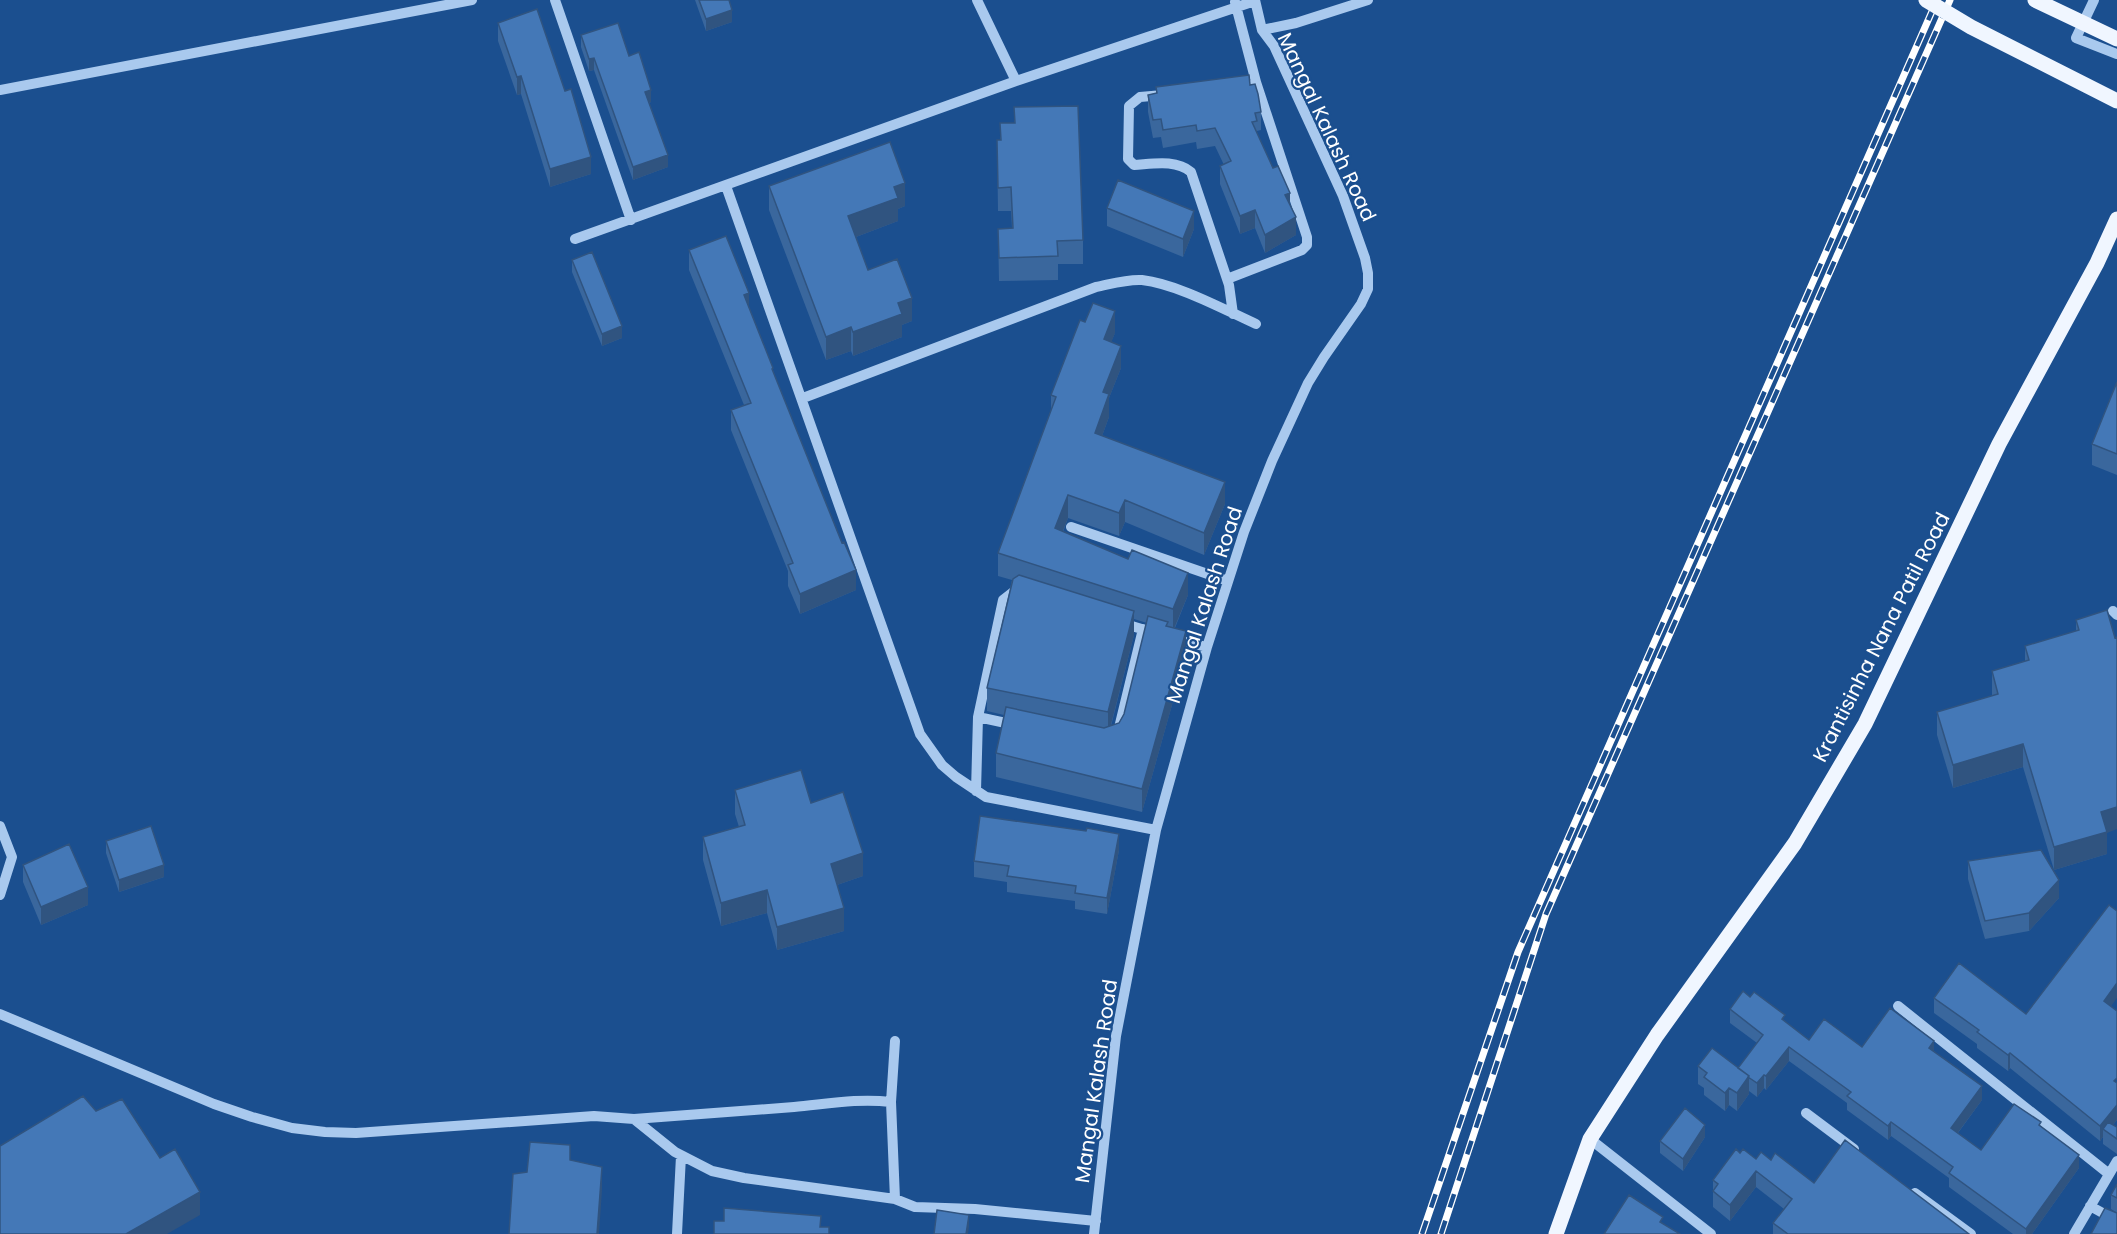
<svg xmlns="http://www.w3.org/2000/svg" width="2117" height="1234" font-family="Poppins,sans-serif">
  <rect width="100%" height="100%" fill="#1b4f8f"/>
  <g fill="none" stroke-linecap="round" stroke-linejoin="round">
    <path stroke="#a9c9ee" stroke-width="10" d="M555,0L631,220
      M977,0L1016,81
      M2094,0L2076,38L2117,54
      M1235,2L1256,82L1253,85L1238,86
      M1262,30L1296,23L1368,0
      M0,90L472,0
      M1163,95L1140,97L1129,106L1128,159L1134,165C1152,164 1176,159 1191,172L1229,285L1233,314
      M726,186L920,734L942,765L956,777L986,797L1156,830
      M575,239L1016,81L1255,1
      M1227,279L1302,250L1307,245V237L1256,82
      M803,398L1096,287C1111,284 1127,279 1142,280C1177,284 1223,309 1256,324
      M1071,527L1228,581
      M2113,611L2117,615
      M1122,623L1158,634
      M1173,639L1207,647
      M978,717L1003,600L1012,593L1021,591
      M1118,732L1143,629
      M976,791L978,717L1015,725
      M0,826L12,857L0,895
      M1898,1006L2109,1174
      M0,1014L214,1104L252,1117L292,1128L325,1132L356,1133L594,1116L634,1119L675,1152L712,1171L744,1178L895,1199L915,1207L975,1209L1096,1221
      M895,1041L891,1102L895,1199
      M1806,1113L1854,1149
      M634,1119C687,1115 741,1111 794,1107C827,1104 858,1098 891,1102
      M1590,1139L1711,1234
      M1915,1193L1971,1234
      M2090,1206L2117,1221
      M677,1234L681,1156
      M1094,1234L1116,1036L1156,830L1207,647L1244,532L1272,461L1308,383L1324,357L1361,304L1368,289V273L1365,258L1343,196L1274,46L1262,30L1255,0
      M2074,1234L2117,1161"/>
    <path stroke="#f0f6ff" stroke-width="15" d="M1556,1234L1590,1139L1657,1035L1795,843L1865,724L1999,444L2097,263L2117,219"/>
    <g stroke="#fff" stroke-width="7">
      <path id="rail" d="M1422,1234L1518,952L1937,0
        M1441,1234L1546,914L1950,0"/>
    </g>
    <use href="#rail" stroke="#1b4f8f" stroke-width="4.5" stroke-dasharray="14" stroke-linecap="butt"/>
    <path stroke="#f0f6ff" stroke-width="15" d="M1926,0L1971,27L2117,101
      M2035,0L2117,39"/>
  </g>
  <path fill="#3a679d" fill-rule="evenodd" d="M695,0H729L732,22L706,31Z
    M498,23L591,174L550,187L521,94L517,95L498,41Z
    M581,35L629,56L651,102L649,103L668,167L633,180L594,70L589,71L581,47Z
    M1250,85L1261,112V130L1257,131V133L1290,206L1296,235L1265,253L1255,228L1240,234L1220,184V166L1224,165L1215,146L1197,149L1196,142L1163,148L1161,137L1153,138L1148,112V95L1156,93V87Z
    M1014,107L1083,240V264H1058V280L999,281L998,229L1012,228L1011,211H998L997,140H1000V123H1014Z
    M769,186L905,206L898,209V221L856,237L868,270L912,321L902,325V337L853,356L851,351L826,360L769,210Z
    M1107,208L1194,229L1183,257L1107,226Z
    M689,250L749,307L856,590L800,614L788,586V571L731,430V410L744,405L689,270Z
    M572,260L622,338L602,346L572,272Z
    M1115,333L1111,342L1121,368L1109,398V417L1102,436L1225,504L1204,555L1125,522L1119,536L1068,518L1063,532L1188,595L1175,628L1186,655L1142,812L996,777V753L1004,715L987,711V688L1012,580L998,576V553L1051,410V395ZM1134,619L1147,623L1124,714L1119,723L1111,726L1134,635Z
    M2117,382V475L2092,465V444Z
    M2107,610V854L2054,870L2023,767L1953,788L1937,735V712L1992,696V671L2025,661V646L2076,631V620Z
    M735,790L811,803L863,876L837,885L844,931L777,950L767,913L721,926L703,860V837L739,827L735,814Z
    M106,841L164,877L119,892L106,853Z
    M1119,850L1107,914L1075,909V901L1007,892V882L974,877V861Z
    M1968,861L2059,898L2029,931L1985,939L1968,879Z
    M23,865L88,905L41,925L23,882Z
    M1750,997L1809,1040L1862,1047L1934,1051L1982,1100L1958,1133L1981,1150L2041,1127L2079,1168L2032,1234H2013L1949,1187V1178L1891,1136L1888,1140L1847,1110V1103L1789,1061L1766,1090L1764,1088L1757,1097L1749,1091V1094L1737,1111L1729,1105L1725,1111L1704,1095V1088L1698,1084V1066L1738,1068L1757,1043L1730,1023V1009Z
    M1934,998L2026,1014L2111,1007L2117,1120L2113,1125L2117,1127V1154L2103,1144V1137L2100,1141L2010,1068L2008,1071L1977,1048V1044L1934,1013Z
    M1705,1137L1683,1171L1660,1153V1141Z
    M1740,1153L1756,1159L1771,1160L1814,1183L1969,1234H1773V1223L1784,1209L1756,1187L1730,1221L1713,1207V1180Z
    M2117,1184V1213L2111,1209V1195Z"/>
  <path fill="#305480" d="M732,10V22L706,31V19Z
    M594,58V70L589,71V59Z
    M521,76V94L517,95V77Z
    M651,90V102L645,104V92Z
    M668,155V167L633,180V167Z
    M591,157V174L550,187V169Z
    M905,183V206L898,209V221L848,240V216L894,187Z
    M1290,193V211L1285,195Z
    M1255,210V228L1240,234V216Z
    M1194,211V229L1183,257V239Z
    M1296,217V235L1265,253V235Z
    M749,293V313L744,295Z
    M912,298V321L902,325V337L853,356V332L898,303Z
    M1115,311V333L1104,361V339Z
    M622,326V338L602,346V334Z
    M851,327V351L826,360V337Z
    M1121,346V368L1109,398V417L1095,455V433L1103,392Z
    M1225,482V504L1204,555V533Z
    M1068,495V518L1055,551V528Z
    M1125,500V522L1119,536V513Z
    M856,570V590L800,614V594Z
    M1188,573V595L1173,631V609Z
    M1134,611V635L1108,736V712Z
    M1186,631V655L1142,812V789Z
    M2023,744V767L1953,788V765Z
    M2117,807V829L2107,833V854L2054,870V847L2101,812Z
    M1119,834V850L1107,914V898Z
    M863,853V876L831,887V864Z
    M164,865V877L119,892V880Z
    M2059,880V898L2029,931V913Z
    M88,887V905L41,925V907Z
    M767,890V913L721,926V903Z
    M844,908V931L777,950V927Z
    M2117,983V998L2104,1016V1001Z
    M1934,1041V1055L1929,1048Z
    M1789,1047V1061L1766,1090V1076Z
    M2010,1053V1068L2008,1071V1055Z
    M1764,1075V1088L1757,1097V1083Z
    M1749,1076V1094L1737,1111V1093Z
    M1982,1086V1100L1951,1142V1128Z
    M1729,1088V1105L1725,1111V1093Z
    M2117,1105V1120L2107,1132L2103,1129V1137L2100,1141V1126Z
    M1891,1122V1136L1888,1140V1126Z
    M1705,1125V1137L1683,1171V1159Z
    M2079,1155V1168L2032,1234H2026V1229Z
    M602,1167V1190L599,1234H597Z
    M1756,1171V1187L1730,1221V1205Z
    M200,1192V1215L167,1234H126Z
    M969,1215V1227L968,1234H966Z"/>
  <path fill="#4478b7" stroke="#305480" stroke-width="1.5" d="M699,0H729L732,10L706,19Z
    M537,9L565,91L571,89L591,157L550,169L521,76L517,77L498,23Z
    M618,23L629,56L639,52L651,90L645,92L668,155L633,167L594,58L589,59L581,35Z
    M1249,75L1250,85L1255,84L1258,94L1261,112L1255,113L1257,121L1252,122L1273,168L1278,166L1290,193L1285,195L1296,217L1265,235L1255,210L1240,216L1220,166L1231,161L1215,128L1197,131L1196,125L1163,130L1161,119L1153,120L1148,95L1157,93L1156,87Z
    M1078,106L1083,240L1057,241L1058,256L999,258L998,229L1013,228L1011,187L998,188L997,140H1001L1000,123H1015L1014,107Z
    M890,142L905,183L894,187L898,198L848,216L868,270L897,259L912,298L898,303L902,314L853,332L851,327L826,337L769,186Z
    M1118,180L1194,211L1183,239L1107,208Z
    M726,236L749,293L744,295L773,368L772,369L842,543L844,542L856,570L800,594L788,565L793,563L731,410L751,403L689,250Z
    M592,252L622,326L602,334L572,260Z
    M1093,303L1115,311L1104,339L1121,346L1103,392L1109,394L1095,433L1225,482L1204,533L1125,500L1119,513L1068,495L1055,528L1128,559L1132,550L1188,573L1173,609L998,553L1056,397L1051,395L1080,320L1085,322Z
    M2117,382V454L2092,444Z
    M1019,575L1134,611L1108,712L987,688L1013,579Z
    M2107,610L2115,638L2117,637V807L2101,812L2107,832L2054,847L2023,744L1953,765L1937,712L1998,694L1992,671L2029,660L2025,646L2079,630L2076,620Z
    M1148,616L1168,622L1166,626L1186,631L1142,789L996,753L1006,707L1104,728L1119,723L1124,714Z
    M801,770L811,803L843,792L863,853L831,864L844,908L777,927L767,890L721,903L703,837L745,825L735,790Z
    M980,816L1086,831L1087,828L1119,834L1107,898L1075,893L1076,886L1007,876L1009,866L974,861Z
    M151,826L164,865L119,880L106,841Z
    M69,844L88,887L41,907L23,865Z
    M2041,850L2059,880L2029,913L1985,921L1968,861Z
    M2109,905L2117,911V983L2104,1001L2117,1011V1078L2114,1081L2117,1083V1105L2100,1126L2010,1053L2008,1055L1977,1032L1979,1030L1934,998L1959,963L2026,1014Z
    M1743,991L1750,997L1754,992L1785,1015L1782,1019L1809,1040L1824,1019L1862,1047L1890,1008L1934,1041L1929,1048L1982,1086L1951,1128L1981,1150L2014,1104L2041,1122L2039,1125L2079,1155L2026,1229L1949,1173L1953,1167L1891,1122L1888,1126L1847,1096L1851,1092L1789,1047L1766,1076L1764,1075L1757,1083L1748,1077L1749,1076L1738,1068L1763,1035L1730,1009Z
    M1712,1048L1749,1076L1737,1093L1729,1088L1725,1093L1704,1077L1707,1073L1698,1066Z
    M83,1096L96,1111L122,1099L160,1158L175,1149L200,1192L126,1234H0V1146Z
    M1685,1108L1705,1125L1683,1159L1660,1141Z
    M2108,1122L2117,1127V1139L2103,1129Z
    M1845,1140L1969,1234H1788L1773,1223L1792,1199L1756,1171L1730,1205L1713,1191L1718,1184L1713,1180L1736,1149L1740,1153L1743,1149L1756,1159L1761,1152L1771,1160L1775,1153L1814,1183Z
    M530,1142L570,1145V1160L602,1167L597,1234H509L513,1174L527,1172Z
    M2117,1184V1198L2111,1195Z
    M1629,1195L1663,1217L1660,1222L1680,1234H1604Z
    M724,1208L821,1216L820,1227H829V1234H714V1221H724Z
    M2105,1208L2117,1213V1234H2091Z
    M937,1210L969,1215L966,1234H934Z"/>
  <g text-anchor="middle" dominant-baseline="central" stroke-width="4.5" stroke-linejoin="round" paint-order="stroke">
    <g font-size="20" fill="#fff" stroke="#1b4f8f">
      <text transform="translate(1327 127) rotate(65)">Mangal Kalash Road</text>
      <text transform="translate(1204 605) rotate(-72)">Mangal Kalash Road</text>
      <text transform="translate(1881 637) rotate(-63)">Krantisinha Nana Patil Road</text>
      <text transform="translate(1096 1081) rotate(-82)">Mangal Kalash Road</text>
    </g>
  </g>
</svg>
